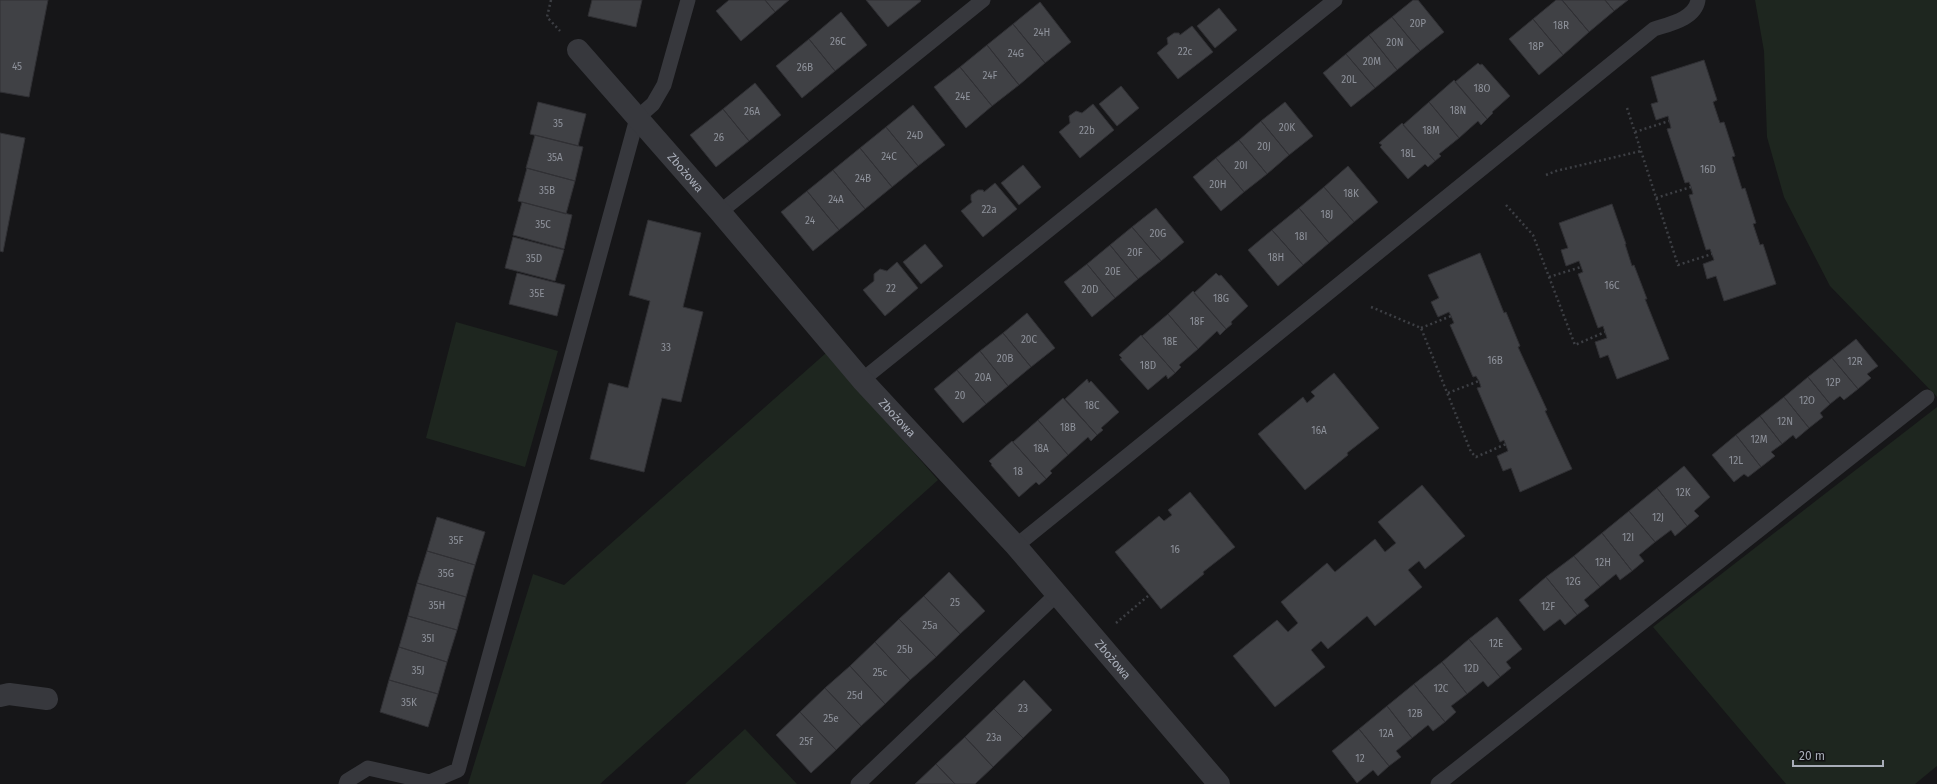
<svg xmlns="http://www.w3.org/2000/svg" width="1937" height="784" font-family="'Fira Sans',sans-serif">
  <rect width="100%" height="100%" fill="#161618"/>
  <path fill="#1e261f" d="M1755,0H1937V397L1830,286L1784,197L1767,137L1764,51Z
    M456,322L558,351L525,467L426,438Z
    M826,353L938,480L600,784H468L533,574L564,585Z
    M1937,407V766L1915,784H1786L1653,627Z
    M745,729L797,784H685Z"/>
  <path fill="#404145" stroke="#303034" d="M0,0H48L29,97L0,92Z
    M592,0H642L636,27L588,16Z
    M729,0H765L775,12L741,41L716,11Z
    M765,0H789L775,12Z
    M866,0H920L921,1L888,27Z
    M1413,0H1418L1444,32L1420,51L1392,17Z
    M1556,0H1562L1589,32L1563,55L1533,19Z
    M1562,0H1605L1614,11L1589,32Z
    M1605,0H1628L1614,11Z
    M1040,2L1071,42L1045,63L1013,24Z
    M1219,8L1237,30L1215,48L1197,26Z
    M841,12L867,45L835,71L809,39Z
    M1392,17L1420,51L1397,70L1369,35Z
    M1533,19L1563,55L1539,75L1509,39Z
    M1013,24L1045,63L1019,85L987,45Z
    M1192,26L1213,52L1178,79L1157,53L1168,44L1167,38L1174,33H1179L1180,35Z
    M1369,35L1397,70L1375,88L1346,54Z
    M809,39L835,71L802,98L776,66Z
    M987,45L1019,85L992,106L960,67Z
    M1346,54L1375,88L1351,107L1323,73Z
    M1704,60L1717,100L1713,102L1720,123L1724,122L1735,156L1732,157L1742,189L1745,188L1756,223L1753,224L1760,245L1763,244L1776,284L1724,301L1716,276L1707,279L1703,264L1714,260L1710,249L1706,250L1689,195L1693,194L1691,187L1689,182L1685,183L1667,129L1671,128L1668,116L1656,120L1651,104L1658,102L1651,77Z
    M1478,63L1480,65L1482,64L1510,96L1492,112L1493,113L1487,119L1455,82Z
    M960,67L992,106L966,128L934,87Z
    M1454,80L1487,119L1481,125L1478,121L1459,138L1429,102Z
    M755,83L781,115L749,141L723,109Z
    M1121,86L1139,108L1117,126L1099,104Z
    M538,102L586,114L578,146L530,134Z
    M1285,102L1313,136L1289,155L1261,121Z
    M1429,102L1459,138L1439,154L1441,156L1435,161L1403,125Z
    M1093,104L1114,130L1080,158L1059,132L1070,123L1069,116L1076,111L1082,113Z
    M913,105L945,145L918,166L886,127Z
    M723,109L749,141L716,167L690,135Z
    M1261,121L1289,155L1267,174L1239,140Z
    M1402,123L1435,161L1428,167L1425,164L1408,179L1380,147L1382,145L1379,143Z
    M886,127L918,166L892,187L860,148Z
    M0,133L25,138L3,252L0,251Z
    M535,135L583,147L575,181L526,168Z
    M1239,140L1267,174L1244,192L1216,158Z
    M860,148L892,187L865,209L833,170Z
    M1216,158L1244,192L1221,211L1193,177Z
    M1023,165L1041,187L1019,205L1001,183Z
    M1348,166L1378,202L1354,222L1324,187Z
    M527,168L575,181L566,214L518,201Z
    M833,170L865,209L839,230L807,191Z
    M995,183L1017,209L983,237L961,211L972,202L971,200V195L978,190H983L984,192Z
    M1324,187L1354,222L1329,243L1299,208Z
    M807,191L839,230L813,251L781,212Z
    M522,202L572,215L564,249L513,235Z
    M1612,204L1626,244H1625L1632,266L1634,265L1647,299H1645L1669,359L1617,379L1608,355L1600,358L1595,342L1607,338L1603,326L1598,328L1578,274L1583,272L1579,261L1566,266L1561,250L1568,248L1559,223Z
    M1156,208L1184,242L1161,261L1132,227Z
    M1299,208L1329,243L1303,265L1272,230Z
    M648,220L701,233L683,307L703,312L681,402L662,398L644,472L590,459L609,383L628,388L650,301L629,295Z
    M1132,227L1161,261L1138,279L1110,245Z
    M1272,230L1303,265L1278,286L1248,250Z
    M513,237L564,250L555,281L505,268Z
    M925,244L943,266L921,284L903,262Z
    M1110,245L1138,279L1115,298L1087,264Z
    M1480,253L1504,313L1506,312L1520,346L1518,347L1547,410L1545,411L1572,469L1520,492L1511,468L1503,471L1497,456L1508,451L1504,440L1500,442L1477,388L1481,387L1479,381L1476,376L1473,377L1450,325L1454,323L1451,316L1449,312L1438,317L1431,302L1439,298L1428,275Z
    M897,262L918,288L885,316L863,290L874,281V274L880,269L887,271Z
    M1087,264L1115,298L1092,317L1064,282Z
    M517,273L565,285L557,316L509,304Z
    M1216,273L1219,276L1221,275L1248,306L1231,322L1232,324L1226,329L1194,293Z
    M1193,291L1226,329L1220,335L1217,331L1198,349L1168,314Z
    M1027,313L1055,348L1031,367L1003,333Z
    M1168,314L1198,349L1179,365L1181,367L1175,373L1142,336Z
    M1003,333L1031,367L1008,386L980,351Z
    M1141,335L1175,373L1168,379L1166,375L1148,390L1120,359L1122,358L1119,355Z
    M1856,339L1878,366L1867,374L1871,378L1858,389L1832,358Z
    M980,351L1008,386L986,404L957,370Z
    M1832,358L1858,389L1844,400L1840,396L1830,404L1808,377Z
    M957,370L986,404L963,423L934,389Z
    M1334,373L1379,428L1347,453L1348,455L1305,490L1258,434L1303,397L1307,403L1315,396L1311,392Z
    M1808,377L1830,404L1820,413L1823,417L1809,428L1784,397Z
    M1087,379L1089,383L1091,381L1119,412L1101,428L1103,430L1097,435L1065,399Z
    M1784,397L1809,428L1796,439L1793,435L1782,444L1760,416Z
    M1063,398L1097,435L1091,441L1088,437L1068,455L1038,420Z
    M1760,416L1782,444L1771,452L1775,456L1761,467L1736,435Z
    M1038,420L1068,455L1050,471L1052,473L1046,479L1013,442Z
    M1736,435L1761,467L1748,477L1744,474L1734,482L1712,455Z
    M1012,441L1046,479L1039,485L1036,482L1019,497L991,465L992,464L989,461Z
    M1684,466L1710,497L1694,511L1699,516L1687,526L1657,488Z
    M1422,485L1465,536L1425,569L1419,561L1408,570L1422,587L1375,626L1367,616L1328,649L1321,641L1311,650L1325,667L1275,707L1233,656L1277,620L1288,632L1298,623L1281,602L1327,563L1335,572L1375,539L1385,552L1396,543L1378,522Z
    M1657,488L1687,526L1675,536L1671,530L1655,542L1629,511Z
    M1190,492L1235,547L1203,572L1204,574L1161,609L1115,552L1159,516L1164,521L1172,515L1168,510Z
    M1629,511L1655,542L1639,555L1644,561L1632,571L1602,533Z
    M437,517L485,532L475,565L427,551Z
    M1602,533L1632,571L1620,580L1616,574L1600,587L1574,556Z
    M427,551L475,565L466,597L417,583Z
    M1574,556L1600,587L1584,600L1589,606L1577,615L1546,577Z
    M949,572L985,611L960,634L924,596Z
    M1546,577L1577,615L1565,625L1560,619L1544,631L1519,600Z
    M417,583L466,597L457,630L408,616Z
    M924,596L960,634L936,657L899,619Z
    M408,616L457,630L447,662L399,647Z
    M1497,617L1522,649L1506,662L1511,668L1500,677L1469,639Z
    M899,619L936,657L910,680L875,642Z
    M1469,639L1500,677L1488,687L1483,681L1467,694L1442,662Z
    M875,642L910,680L885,704L850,666Z
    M399,647L447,662L438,694L389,680Z
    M1442,662L1467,694L1451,706L1456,712L1445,722L1414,684Z
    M850,666L885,704L861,726L825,688Z
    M389,680L438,694L428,727L380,712Z
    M1024,680L1052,710L1023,738L994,709Z
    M1414,684L1445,722L1433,731L1428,725L1412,738L1387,706Z
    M825,688L861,726L836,750L800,712Z
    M1387,706L1412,738L1396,751L1401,757L1389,766L1359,729Z
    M994,709L1023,738L993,767L965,737Z
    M800,712L836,750L811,773L776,735Z
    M1359,729L1389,766L1378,776L1373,770L1357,783L1332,751Z
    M965,737L993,767L975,784H955L936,764Z
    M936,764L955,784H915Z"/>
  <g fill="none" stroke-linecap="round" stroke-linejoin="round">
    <path stroke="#3d3f44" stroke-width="2.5" stroke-dasharray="2 3" stroke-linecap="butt" d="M551,0L547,17L560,31
      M1627,108L1678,265L1712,254
      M1635,132L1669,121
      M1546,175L1556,171L1641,151
      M1656,198L1691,187
      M1506,205L1533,235L1575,345L1605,332
      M1549,277L1581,267
      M1371,307L1421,328L1471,452L1476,457L1506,444
      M1421,328L1451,316
      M1448,393L1479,381
      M1116,623L1148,596"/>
    <path stroke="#37383d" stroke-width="15" d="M720,212L983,0
      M862,380L1335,0
      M1016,546L1654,29C1669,24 1695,19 1698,0
      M346,784L347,781L368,768L430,782L458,770L633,133L637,118L653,104L664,85L688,0
      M858,784L1057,594
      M1438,784L1927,397"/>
    <g stroke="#37383d" stroke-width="22">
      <path id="s1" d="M578,50L720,212L862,380L1016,546L1219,784"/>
      <path d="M0,696L9,694L47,699"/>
    </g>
  </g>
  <g text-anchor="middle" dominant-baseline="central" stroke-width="4" stroke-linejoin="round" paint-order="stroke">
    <g font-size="10" fill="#8e929b">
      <text x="1418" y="24">20P</text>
      <text x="1561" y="26">18R</text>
      <text x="1042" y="33">24H</text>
      <text x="838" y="42">26C</text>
      <text x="1395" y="43">20N</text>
      <text x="1536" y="47">18P</text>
      <text x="1185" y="52">22c</text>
      <text x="1016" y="54">24G</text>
      <text x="1372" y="62">20M</text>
      <text x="17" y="67">45</text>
      <text x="805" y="68">26B</text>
      <text x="990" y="76">24F</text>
      <text x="1349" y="80">20L</text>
      <text x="1482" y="89">18O</text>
      <text x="963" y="97">24E</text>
      <text x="1458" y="111">18N</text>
      <text x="752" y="112">26A</text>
      <text x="558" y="124">35</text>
      <text x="1287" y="128">20K</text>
      <text x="1087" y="131">22b</text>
      <text x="1431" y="131">18M</text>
      <text x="915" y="136">24D</text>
      <text x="719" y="138">26</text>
      <text x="1264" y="147">20J</text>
      <text x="1408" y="154">18L</text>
      <text x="889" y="157">24C</text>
      <text x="555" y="158">35A</text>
      <text x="1241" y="166">20I</text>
      <text x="1708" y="170">16D</text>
      <text x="863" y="179">24B</text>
      <text x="1218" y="185">20H</text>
      <text x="547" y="191">35B</text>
      <text x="1351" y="194">18K</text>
      <text x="836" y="200">24A</text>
      <text x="989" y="210">22a</text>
      <text x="1327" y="215">18J</text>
      <text x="810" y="221">24</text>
      <text x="543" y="225">35C</text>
      <text x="1158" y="234">20G</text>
      <text x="1301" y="237">18I</text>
      <text x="1135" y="253">20F</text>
      <text x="1276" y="258">18H</text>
      <text x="534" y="259">35D</text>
      <text x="1113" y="272">20E</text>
      <text x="1612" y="286">16C</text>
      <text x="891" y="289">22</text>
      <text x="1090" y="290">20D</text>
      <text x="537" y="294">35E</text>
      <text x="1221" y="299">18G</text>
      <text x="1197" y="322">18F</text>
      <text x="1029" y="340">20C</text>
      <text x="1170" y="342">18E</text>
      <text x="666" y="348">33</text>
      <text x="1005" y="359">20B</text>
      <text x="1495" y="361">16B</text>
      <text x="1855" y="362">12R</text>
      <text x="1148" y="366">18D</text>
      <text x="983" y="378">20A</text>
      <text x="1833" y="383">12P</text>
      <text x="960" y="396">20</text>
      <text x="1807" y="401">12O</text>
      <text x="1092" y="406">18C</text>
      <text x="1785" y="422">12N</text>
      <text x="1068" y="428">18B</text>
      <text x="1319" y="431">16A</text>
      <text x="1759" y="440">12M</text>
      <text x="1041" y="449">18A</text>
      <text x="1736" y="461">12L</text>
      <text x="1018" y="472">18</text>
      <text x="1683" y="493">12K</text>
      <text x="1658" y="518">12J</text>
      <text x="1628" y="538">12I</text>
      <text x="456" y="541">35F</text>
      <text x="1175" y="550">16</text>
      <text x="1603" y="563">12H</text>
      <text x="446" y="574">35G</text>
      <text x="1573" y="582">12G</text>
      <text x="955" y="603">25</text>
      <text x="437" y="606">35H</text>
      <text x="1548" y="607">12F</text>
      <text x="930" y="626">25a</text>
      <text x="428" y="639">35I</text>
      <text x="1496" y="644">12E</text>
      <text x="905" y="650">25b</text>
      <text x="1471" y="669">12D</text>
      <text x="418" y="671">35J</text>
      <text x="880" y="673">25c</text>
      <text x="1441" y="689">12C</text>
      <text x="855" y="696">25d</text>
      <text x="409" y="703">35K</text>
      <text x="1023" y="709">23</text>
      <text x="1415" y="714">12B</text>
      <text x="831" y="719">25e</text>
      <text x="1386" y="734">12A</text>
      <text x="994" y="738">23a</text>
      <text x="806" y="742">25f</text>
      <text x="1360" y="759">12</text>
    </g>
    <g font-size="12" fill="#a8adb8" stroke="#111113">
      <text stroke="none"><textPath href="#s1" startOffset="163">Zbożowa</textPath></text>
      <text stroke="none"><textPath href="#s1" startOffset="487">Zbożowa</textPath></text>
      <text stroke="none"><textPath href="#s1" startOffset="811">Zbożowa</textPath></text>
    </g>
  </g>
  <path d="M1793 760v6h90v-6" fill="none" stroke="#a8adb8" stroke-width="2"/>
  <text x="1799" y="760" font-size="12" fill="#a8adb8" stroke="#111113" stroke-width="3" paint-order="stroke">20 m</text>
</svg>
